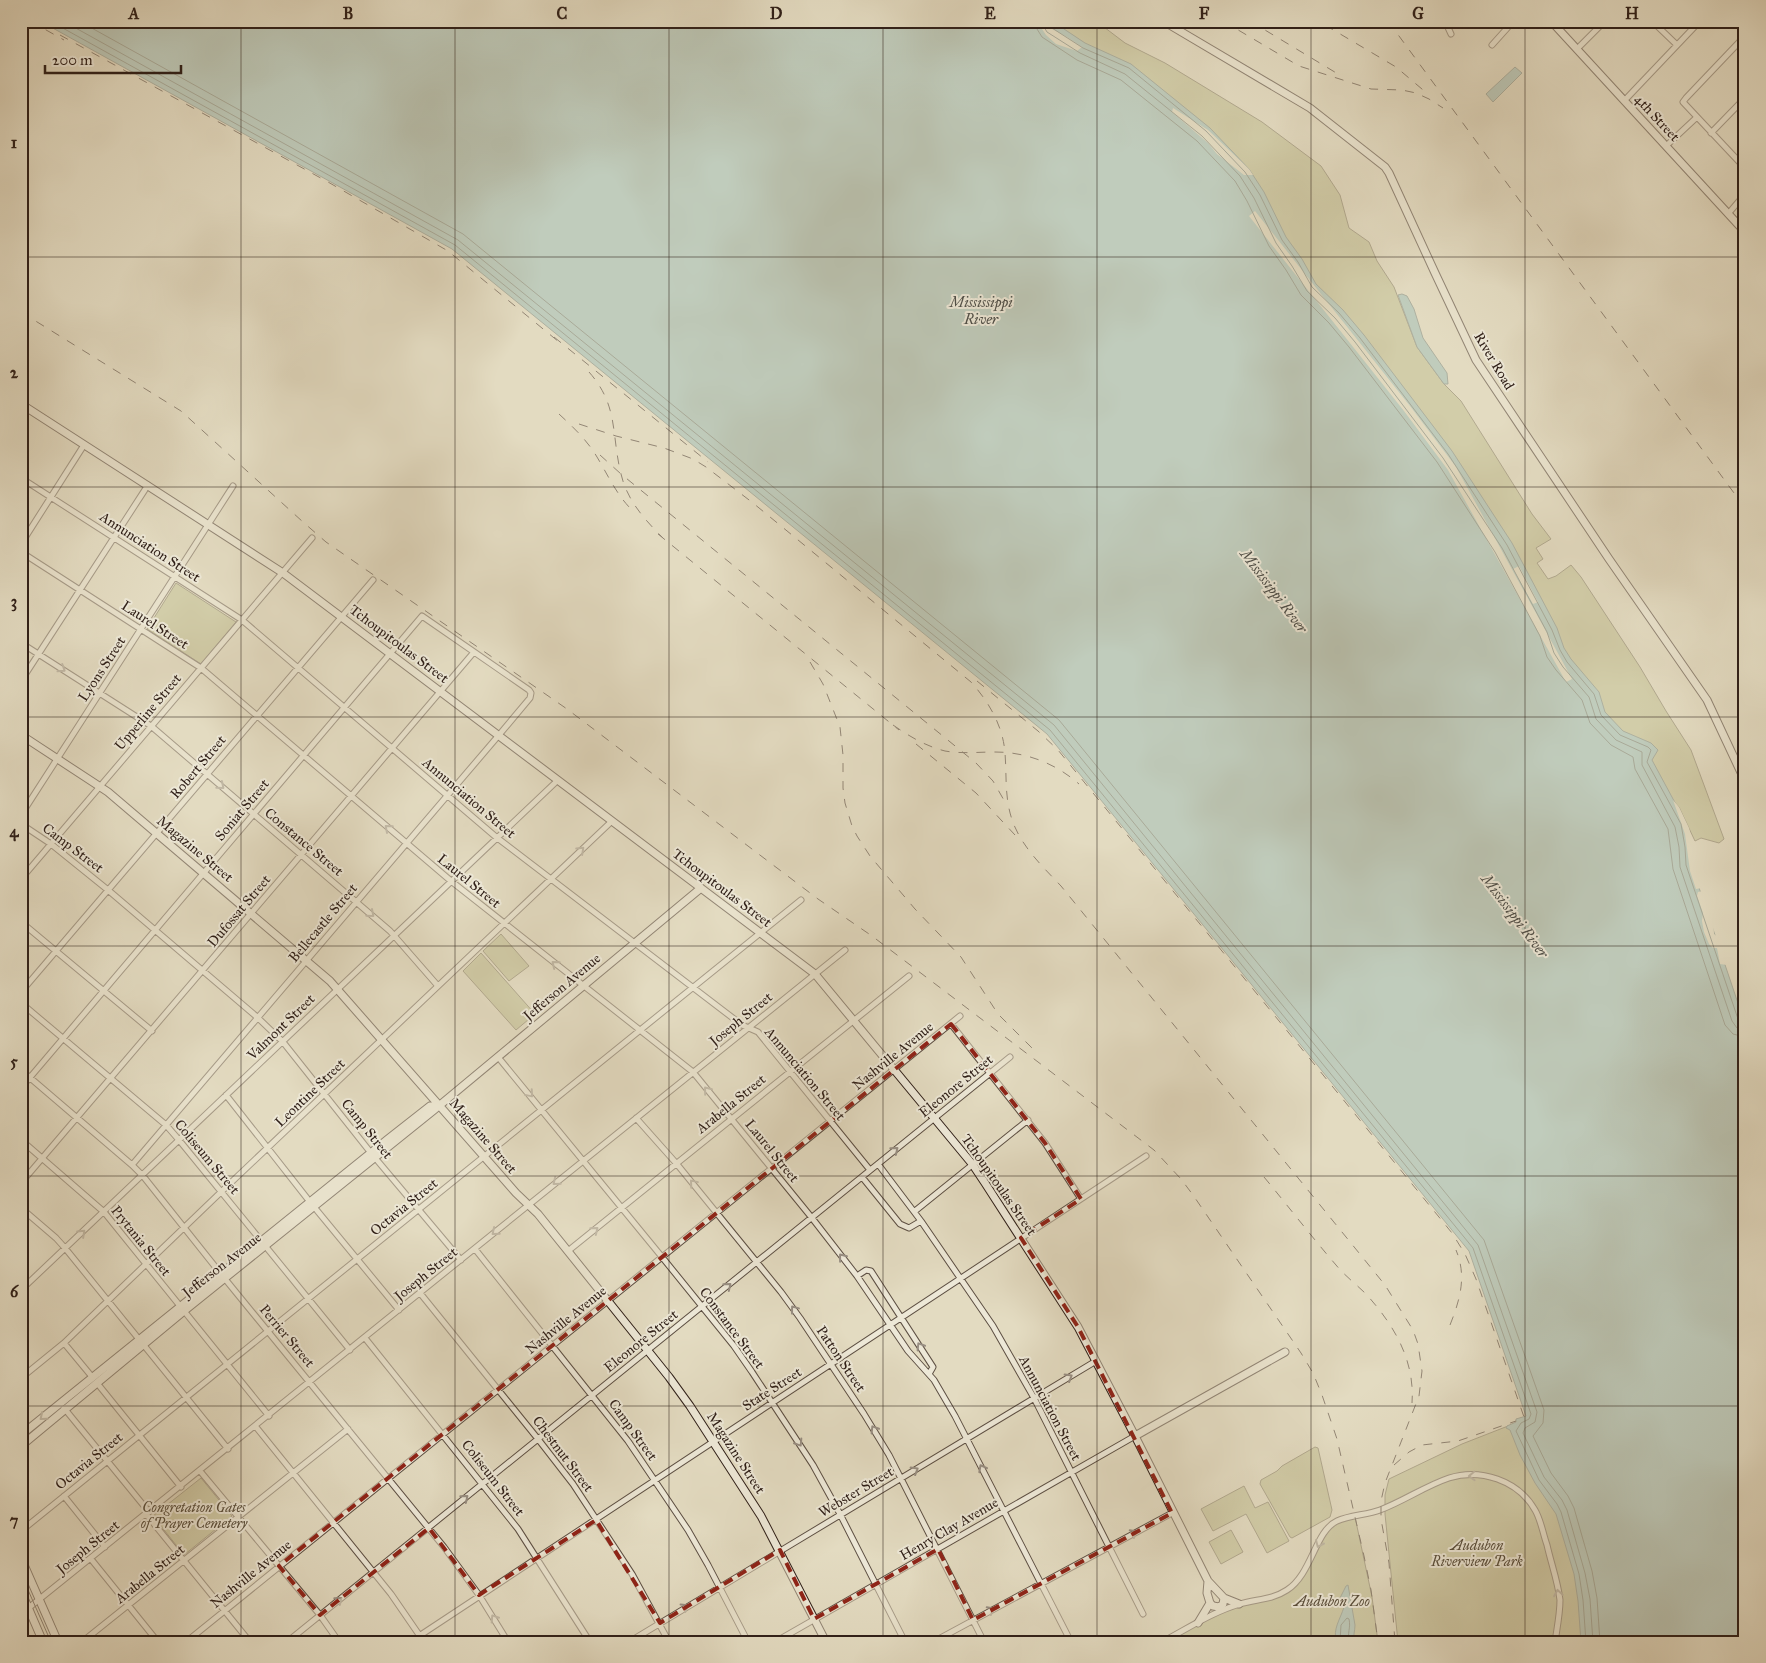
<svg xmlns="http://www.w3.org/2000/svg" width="1766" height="1663" font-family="'IM FELL Great Primer',serif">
  <rect width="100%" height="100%" fill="#e3dbc1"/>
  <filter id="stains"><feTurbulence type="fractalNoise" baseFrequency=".004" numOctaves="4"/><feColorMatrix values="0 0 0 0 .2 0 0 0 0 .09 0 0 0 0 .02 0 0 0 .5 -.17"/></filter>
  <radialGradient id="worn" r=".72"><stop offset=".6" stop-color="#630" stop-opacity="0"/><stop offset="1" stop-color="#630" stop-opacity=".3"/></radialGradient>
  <path fill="#bcbd8d" stroke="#766e53" d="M1039,21H1096L1125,43L1165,63L1262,122L1321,166L1340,195L1349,228L1369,242L1377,261L1394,287L1417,347L1444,384L1461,401L1532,514L1551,539L1536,548L1543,559L1537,563L1548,579L1556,576L1571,565L1581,577L1640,667L1666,711L1691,750L1724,839L1719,843L1701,838L1695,841L1679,807L1617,741Z
    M176,583L236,622L201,664L147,629Z
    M501,934L529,966L509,981L483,951Z
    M481,953L535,1014L516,1030L463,971Z
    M1508,1426L1529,1442L1609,1642H1398L1385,1514V1495L1389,1479L1462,1444Z
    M1315,1447L1318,1448L1332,1510L1330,1517L1292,1538L1290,1537L1260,1484L1261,1480L1277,1471L1282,1466Z
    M201,1478L232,1516L184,1555L153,1516Z
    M1244,1486L1255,1508L1268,1502L1289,1541L1267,1553L1246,1514L1213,1531L1201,1509Z
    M1355,1517L1372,1597L1378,1642H1162L1222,1612L1285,1591L1298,1580L1325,1531L1337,1521Z
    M1231,1530L1243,1552L1221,1564L1209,1542Z"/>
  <path fill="#95bbb5" stroke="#6d7d77" d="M40,21H1052L1085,43L1131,64L1210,128L1249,169L1264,192L1286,237L1302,259L1316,284L1343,310L1364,335L1452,451L1512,543L1557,628L1564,648L1571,659L1599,692L1605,712L1623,731L1651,743L1658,750L1652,760L1686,823L1691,864L1745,1024V1642H1581L1578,1601L1574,1574L1556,1514L1535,1483L1520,1455L1510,1430L1506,1428L1507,1426L1516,1422V1419L1526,1416L1469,1251L1047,734L452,249Z
    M1515,67L1522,73L1493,102L1486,94Z
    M1402,294L1407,296L1414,309L1423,338L1447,373L1448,384H1444L1417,347L1398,295Z
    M1348,1585L1355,1625C1355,1631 1353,1635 1354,1642H1336C1333,1628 1340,1620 1344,1607L1340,1598L1346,1586Z"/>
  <path fill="#e3dbc1" d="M1043,24L1067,37L1082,47L1077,51L1056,44L1046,35L1042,29Z
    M1173,108L1208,130L1249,169L1253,175H1244L1217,154L1208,143L1172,112Z
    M1255,211L1410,406L1456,467L1572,679L1566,682L1448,470L1404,411L1249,216Z
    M1519,566L1538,602L1533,604L1513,569Z
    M1673,800L1679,807L1689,828L1693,846V863L1702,888L1696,889L1690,871L1685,834Z
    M1703,891L1713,919L1714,934L1719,938L1727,965L1720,964L1717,948H1713L1709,944L1704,932L1702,921L1703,913L1697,896L1698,892Z"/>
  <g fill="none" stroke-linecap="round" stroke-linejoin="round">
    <path stroke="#626e67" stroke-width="1" d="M50,21L455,245L1050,730L1473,1248L1531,1414L1529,1419L1521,1423L1516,1431L1539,1480L1557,1504L1561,1512L1579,1574L1583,1600L1586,1642
      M63,21L458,240L1054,725L1478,1245L1537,1412L1535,1422L1525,1428L1523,1433L1544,1477L1562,1500L1567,1510L1585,1573L1590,1599L1593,1642
      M79,21L463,234L1059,720L1484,1240L1544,1410L1543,1423L1533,1436L1551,1473L1568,1496L1574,1508L1592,1571L1597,1598L1600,1642
      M1036,21L1037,29L1042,37L1077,60L1121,80L1197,141L1235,181L1247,201L1269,246L1286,270L1301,295L1329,323L1349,347L1437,462L1495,552L1540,636L1547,657L1556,670L1582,700L1590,723L1611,745L1633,757L1635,769L1668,829L1673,869L1725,1025L1733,1034L1745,1037
      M1043,21L1044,27L1047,32L1080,53L1125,74L1202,136L1240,176L1254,198L1276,243L1292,266L1307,291L1335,318L1355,342L1443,458L1502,548L1547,632L1554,653L1563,667L1589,697L1596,719L1616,740L1642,752V765L1675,827L1679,847L1680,867L1732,1021L1737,1028L1745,1030
      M1050,21L1052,28L1083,48L1129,68L1206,131L1245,172L1260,195L1282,240L1298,262L1312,287L1339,313L1360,338L1448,454L1507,545L1552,630L1560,650L1567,662L1594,694L1601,715L1620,735L1648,747L1651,750L1647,762L1681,824L1685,847L1686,865L1738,1019L1741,1023H1745
      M1340,1642L1341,1625L1347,1618L1349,1619C1351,1628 1347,1633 1349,1642"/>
    <g stroke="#5d4f43" stroke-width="7">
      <path id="street" d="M1445,21L1451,34
        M1652,21L1677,45
        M1745,36L1686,98L1683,102L1745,168
        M1492,45L1510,25L1507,21
        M1577,49L1605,21
        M1624,101L1700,21
        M1711,133L1745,98
        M1666,146L1696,118
        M1728,214L1745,194
        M21,478L242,620L496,837L742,1025L758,1032L870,1170
        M21,544L84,445
        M21,552L201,668L451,881L693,1072L812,1218L857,1276L908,1351L934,1380L955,1416L1071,1642
        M21,643L151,726L390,931L438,986
        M21,681L148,485
        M21,815L233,486
        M21,824L51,844L108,890L257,1017L283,1042L371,1153L461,1260
        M21,879L312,538
        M21,922L152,1031
        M21,992L373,580
        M21,1003L166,1125L179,1140L350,1350
        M951,1024L1045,1143L1081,1199
        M498,1057L662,1257L734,1346L752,1372L813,1465L840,1514L905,1642
        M21,1070L132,1165L143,1176L221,1274L444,1547L479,1595L508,1642
        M21,1088L422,616L529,690L531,693L530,698L499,735L132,1165
        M226,1095L310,1202L399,1310
        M636,1118L676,1163L781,1292L800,1318L864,1414L889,1455L984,1642
        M21,1140L104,1212L269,1416
        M878,1164L921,1221
        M862,1177L900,1224L909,1228L921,1221L993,1326L1034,1398L1143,1614
        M21,1183L474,652
        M21,1208L56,1238L65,1248L228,1449
        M915,1211L1028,1120
        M475,1249L628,1441L688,1530L708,1565L748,1642
        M568,1251L909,976
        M857,1276L866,1270L871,1271L933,1367L929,1374
        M21,1290C201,1121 378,949 558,780
        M420,1293L538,1439L573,1484L632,1574L669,1642
        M365,1338L518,1529L590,1642
        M64,1343L93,1378
        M21,1378L64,1343L221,1192L612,821
        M97,1383L181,1487
        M64,1408L149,1512
        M256,1427L391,1594L424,1642
        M200,1471L320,1615L339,1642
        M64,1496L105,1547
        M146,1514L250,1642
        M21,1531L801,900
        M91,1559L158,1642
        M21,1614L845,950
        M82,1642L348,1429
        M186,1642L960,1016
        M287,1642L1010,1057
        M410,1642L1146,1156
        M629,1642L1096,1361
        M775,1642L1135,1436
        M933,1642L1172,1513
        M1162,1642C1187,1629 1212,1612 1240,1604C1256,1599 1272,1600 1287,1590C1312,1574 1315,1531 1337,1521C1350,1515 1367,1515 1380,1510C1404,1501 1425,1486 1449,1478C1480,1468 1518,1480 1535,1510C1541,1520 1543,1534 1547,1545C1551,1563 1558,1582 1560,1600C1560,1614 1557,1628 1555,1642"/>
    </g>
    <g stroke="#302019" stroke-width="9">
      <path id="secondary" d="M1163,21L1310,108L1385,167L1389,173L1435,273L1476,360L1609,559L1707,700L1745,781
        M1551,21L1745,232
        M21,404L283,573L815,974L973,1165L985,1183L1078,1327L1135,1436L1208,1581L1224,1598L1239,1604
        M21,735L108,792L330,981L516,1193L538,1214L669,1377L690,1406L761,1516L826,1642
        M21,1435L388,1139L430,1106L439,1105
        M1135,1436L1285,1352
        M21,1446L184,1311L434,1110L701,888
        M21,1558L58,1642
        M21,1591L43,1642
        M1210,1603L1213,1606L1219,1607L1223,1604L1224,1598
        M1198,1623L1210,1603L1207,1593L1208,1581"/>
    </g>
    <use href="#street" stroke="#ede8d7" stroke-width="5"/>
    <use href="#secondary" stroke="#ede8d7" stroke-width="7"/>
    <path stroke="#302019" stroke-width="1" d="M21,1574L51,1642"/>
    <path stroke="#302019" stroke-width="1" stroke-dasharray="9 9" stroke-linecap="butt" d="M30,21L64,40
      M1223,21L1299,66L1371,89L1402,90L1416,93L1429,99L1443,108
      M1250,21L1338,74
      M1388,21L1745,508
      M1325,25L1396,67L1429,95
      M60,35L328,182L448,251L559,342
      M21,312L181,411L303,522L326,542L567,709L818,899L872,936L1154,1150L1181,1179L1193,1195L1301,1353L1313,1373L1322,1395L1337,1439L1364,1556L1371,1590L1378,1642
      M554,337L708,462
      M589,372C619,406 611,434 621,474C627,500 644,519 663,538
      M559,414C573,427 587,440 597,457C609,477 617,496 634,512
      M579,424L616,436L664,448L693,459L706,467L753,503L971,682C989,702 1003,726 1005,753C1007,779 1004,800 1014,825C1024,849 1043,867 1061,886L1385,1285L1413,1330L1418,1344L1422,1371L1419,1396L1385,1483L1381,1501V1519L1389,1563L1395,1642
      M600,455L621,474L976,763L993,781L1005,802
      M658,534L899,730
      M810,662L823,684L840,727L843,755V788L845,803L852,826L857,836L870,856L915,909L961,957L998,1014L1038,1054
      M977,681L1038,731L1058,750L1452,1233L1465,1254L1476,1279L1524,1417
      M893,725C909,736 925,746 945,751C962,754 978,752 995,752C1026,752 1055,763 1079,784
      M916,744L976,793L1015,835
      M1264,1177C1288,1206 1311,1236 1336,1265C1345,1276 1356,1284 1366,1294C1394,1325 1415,1360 1412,1403
      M1450,1325C1460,1300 1467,1276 1456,1250
      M1394,1465L1409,1452L1422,1445L1458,1441L1516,1421"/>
  </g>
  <defs><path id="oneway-chevron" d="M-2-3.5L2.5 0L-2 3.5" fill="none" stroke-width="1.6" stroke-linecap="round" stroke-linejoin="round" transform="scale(1.25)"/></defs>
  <g stroke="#988e82">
    <use href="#oneway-chevron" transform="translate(62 669) rotate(33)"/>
    <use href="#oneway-chevron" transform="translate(221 786) rotate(40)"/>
    <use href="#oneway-chevron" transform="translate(388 828) rotate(-139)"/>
    <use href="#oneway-chevron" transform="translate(581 850) rotate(-43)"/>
    <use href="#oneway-chevron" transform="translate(371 914) rotate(41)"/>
    <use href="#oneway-chevron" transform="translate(555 964) rotate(-141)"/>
    <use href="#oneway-chevron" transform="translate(707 1090) rotate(-129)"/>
    <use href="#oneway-chevron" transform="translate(530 1094) rotate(50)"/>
    <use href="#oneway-chevron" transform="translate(895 1150) rotate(-39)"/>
    <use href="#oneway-chevron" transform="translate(556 1182) rotate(141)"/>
    <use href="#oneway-chevron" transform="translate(693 1183) rotate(-130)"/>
    <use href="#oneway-chevron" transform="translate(595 1230) rotate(-39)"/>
    <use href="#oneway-chevron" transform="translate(495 1232) rotate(140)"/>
    <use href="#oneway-chevron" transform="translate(82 1233) rotate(-43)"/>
    <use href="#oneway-chevron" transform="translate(842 1257) rotate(-128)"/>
    <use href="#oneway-chevron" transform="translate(728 1286) rotate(-39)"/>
    <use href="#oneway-chevron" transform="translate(794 1309) rotate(-127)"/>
    <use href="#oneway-chevron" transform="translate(920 1346) rotate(-122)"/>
    <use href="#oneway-chevron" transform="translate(1069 1377) rotate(-31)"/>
    <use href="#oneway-chevron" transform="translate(43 1417) rotate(141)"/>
    <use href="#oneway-chevron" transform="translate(874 1429) rotate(-122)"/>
    <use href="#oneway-chevron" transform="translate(799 1443) rotate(57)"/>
    <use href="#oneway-chevron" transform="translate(982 1468) rotate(-118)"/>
    <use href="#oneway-chevron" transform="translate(915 1470) rotate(-31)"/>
    <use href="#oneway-chevron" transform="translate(1472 1476) rotate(178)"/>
    <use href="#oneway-chevron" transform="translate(465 1498) rotate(-39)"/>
    <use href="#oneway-chevron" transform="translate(1134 1533) rotate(-28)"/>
    <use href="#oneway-chevron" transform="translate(1319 1544) rotate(114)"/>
    <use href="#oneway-chevron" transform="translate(1558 1593) rotate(-99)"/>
    <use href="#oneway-chevron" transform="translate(339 1600) rotate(-39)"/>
    <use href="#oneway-chevron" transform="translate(685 1607) rotate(-32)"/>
    <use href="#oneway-chevron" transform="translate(991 1610) rotate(-28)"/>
    <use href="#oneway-chevron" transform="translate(494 1618) rotate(-123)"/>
  </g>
  <path d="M0 0H1766V1663H0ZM951,1024L1045,1143L1081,1199L1021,1238L1078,1327L1172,1513L973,1620L938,1549L814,1619L780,1550L660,1623L596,1520L479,1595L429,1528L320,1615L279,1566Z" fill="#e3dbc1" fill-opacity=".55" fill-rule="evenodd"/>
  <path fill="none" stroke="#8f2418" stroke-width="4" stroke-dasharray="10 6" stroke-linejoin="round" d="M951,1024L1045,1143L1081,1199L1021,1238L1078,1327L1172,1513L973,1620L938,1549L814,1619L780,1550L660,1623L596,1520L479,1595L429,1528L320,1615L279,1566Z"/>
  <path fill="none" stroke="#302019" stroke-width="1" stroke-opacity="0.55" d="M241,21V1642M455,21V1642M669,21V1642M883,21V1642M1097,21V1642M1311,21V1642M1525,21V1642M21,257H1745M21,487H1745M21,717H1745M21,946H1745M21,1176H1745M21,1406H1745"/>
  <g text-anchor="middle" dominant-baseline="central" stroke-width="4" stroke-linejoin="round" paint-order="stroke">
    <g font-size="14" fill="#302019" stroke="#ede8d7">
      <text transform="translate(1657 118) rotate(47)">4th Street</text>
      <text transform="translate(1494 361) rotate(59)">River Road</text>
      <text transform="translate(150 547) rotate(33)">Annunciation Street</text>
      <text transform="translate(155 625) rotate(33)">Laurel Street</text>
      <text transform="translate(399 644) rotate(37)">Tchoupitoulas Street</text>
      <text transform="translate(102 669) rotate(-57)">Lyons Street</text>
      <text transform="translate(148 712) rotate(-50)">Upperline Street</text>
      <text transform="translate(198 767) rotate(-50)">Robert Street</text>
      <text transform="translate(469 798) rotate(40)">Annunciation Street</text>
      <text transform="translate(242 810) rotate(-50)">Soniat Street</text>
      <text transform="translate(304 842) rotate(40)">Constance Street</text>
      <text transform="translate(73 848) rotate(37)">Camp Street</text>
      <text transform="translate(195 849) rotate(40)">Magazine Street</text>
      <text transform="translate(469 881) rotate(39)">Laurel Street</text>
      <text transform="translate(722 888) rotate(37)">Tchoupitoulas Street</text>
      <text transform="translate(239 911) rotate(-50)">Dufossat Street</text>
      <text transform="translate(323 923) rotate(-50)">Bellecastle Street</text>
      <text transform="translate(562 987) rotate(-40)">Jefferson Avenue</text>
      <text transform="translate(741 1019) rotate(-39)">Joseph Street</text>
      <text transform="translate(281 1027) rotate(-44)">Valmont Street</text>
      <text transform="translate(893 1056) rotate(-39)">Nashville Avenue</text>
      <text transform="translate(805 1074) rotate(50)">Annunciation Street</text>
      <text transform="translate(956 1086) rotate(-39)">Eleonore Street</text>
      <text transform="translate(310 1093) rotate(-44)">Leontine Street</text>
      <text transform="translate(731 1104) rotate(-39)">Arabella Street</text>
      <text transform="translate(367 1129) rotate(51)">Camp Street</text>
      <text transform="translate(483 1136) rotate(49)">Magazine Street</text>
      <text transform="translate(772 1151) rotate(51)">Laurel Street</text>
      <text transform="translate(207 1157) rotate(50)">Coliseum Street</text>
      <text transform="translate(999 1185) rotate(55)">Tchoupitoulas Street</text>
      <text transform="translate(404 1207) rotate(-39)">Octavia Street</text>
      <text transform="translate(141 1241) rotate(51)">Prytania Street</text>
      <text transform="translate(222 1265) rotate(-38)">Jefferson Avenue</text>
      <text transform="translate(426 1274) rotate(-39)">Joseph Street</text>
      <text transform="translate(566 1320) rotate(-39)">Nashville Avenue</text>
      <text transform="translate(732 1328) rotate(53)">Constance Street</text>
      <text transform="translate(287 1336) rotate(50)">Perrier Street</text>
      <text transform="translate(641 1341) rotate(-39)">Eleonore Street</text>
      <text transform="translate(841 1359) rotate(56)">Patton Street</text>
      <text transform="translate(772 1389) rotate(-33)">State Street</text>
      <text transform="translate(1050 1408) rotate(62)">Annunciation Street</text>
      <text transform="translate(633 1430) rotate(54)">Camp Street</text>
      <text transform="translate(736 1453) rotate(57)">Magazine Street</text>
      <text transform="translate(563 1454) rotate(53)">Chestnut Street</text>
      <text transform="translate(89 1461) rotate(-39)">Octavia Street</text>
      <text transform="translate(493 1478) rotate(52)">Coliseum Street</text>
      <text transform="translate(856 1492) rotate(-31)">Webster Street</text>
      <text transform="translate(949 1529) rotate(-30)">Henry Clay Avenue</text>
      <text transform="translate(88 1547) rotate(-39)">Joseph Street</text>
      <text transform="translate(150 1574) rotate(-39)">Arabella Street</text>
      <text transform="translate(251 1574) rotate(-39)">Nashville Avenue</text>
    </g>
    <g font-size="14" font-style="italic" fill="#5a4f3c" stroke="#ede8d7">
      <text x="194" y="1507">Congretation Gates<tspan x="194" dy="16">of Prayer Cemetery</tspan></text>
      <text x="1477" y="1545">Audubon<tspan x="1477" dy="16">Riverview Park</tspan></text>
      <text x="1332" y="1601">Audubon Zoo</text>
    </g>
    <g font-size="15" font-style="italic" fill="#4e4e48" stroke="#ede8d7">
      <text x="981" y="302">Mississippi<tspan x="981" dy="17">River</tspan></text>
      <text transform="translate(1274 591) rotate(53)">Mississippi River</text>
      <text transform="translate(1515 916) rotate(53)">Mississippi River</text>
    </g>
  </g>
  <rect width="1766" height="1663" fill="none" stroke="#e3dbc1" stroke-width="55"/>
  <path d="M45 65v8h136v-8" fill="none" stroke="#302019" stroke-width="2.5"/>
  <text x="52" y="65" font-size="15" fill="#302019" stroke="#ede8d7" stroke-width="4" paint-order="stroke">200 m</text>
  <rect x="28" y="28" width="1710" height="1608" fill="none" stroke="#302019" stroke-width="2"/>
  <g font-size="16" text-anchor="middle" font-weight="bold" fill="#302019">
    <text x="134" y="19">A</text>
    <text x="348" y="19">B</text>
    <text x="562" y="19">C</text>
    <text x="776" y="19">D</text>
    <text x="990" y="19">E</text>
    <text x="1204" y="19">F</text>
    <text x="1418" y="19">G</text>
    <text x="1632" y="19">H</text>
    <text x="14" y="148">1</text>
    <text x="14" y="378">2</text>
    <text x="14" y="607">3</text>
    <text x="14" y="837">4</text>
    <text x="14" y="1067">5</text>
    <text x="14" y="1297">6</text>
    <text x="14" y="1526">7</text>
  </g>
  <rect width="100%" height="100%" filter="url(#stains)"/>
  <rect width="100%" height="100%" fill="url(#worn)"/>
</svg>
